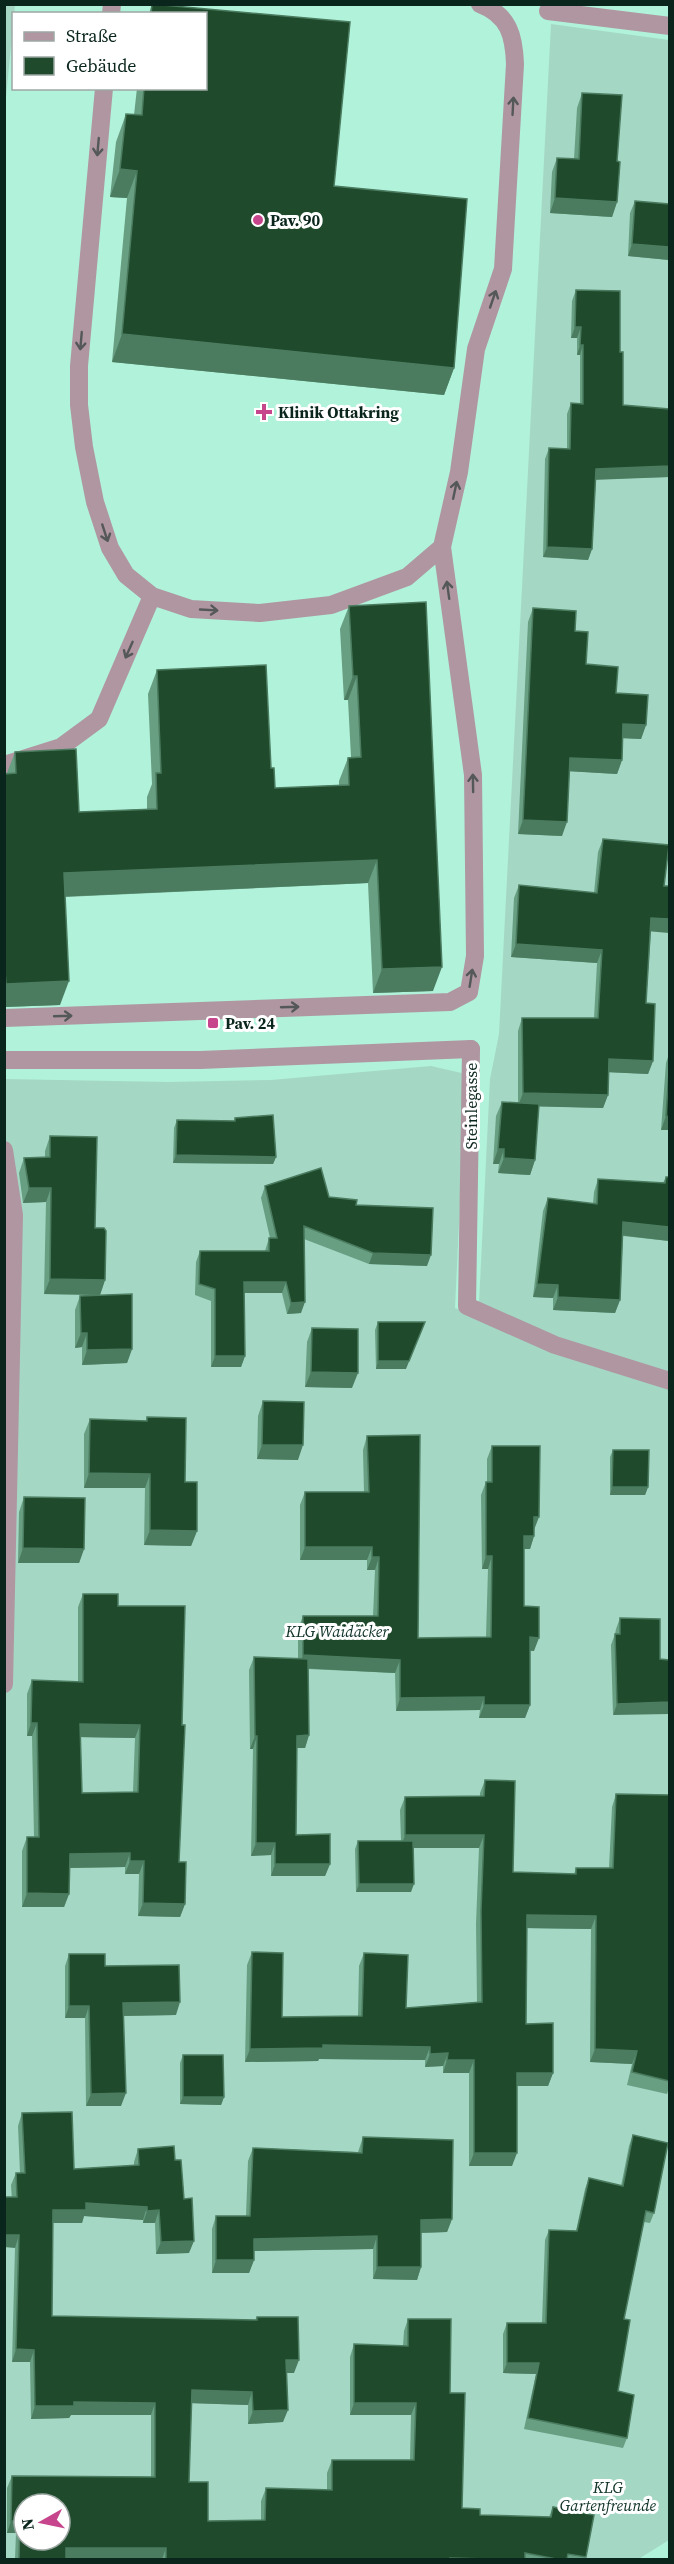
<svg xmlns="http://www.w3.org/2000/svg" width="674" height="2564" font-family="'Source Serif 4',serif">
  <rect width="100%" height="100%" fill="#b1f2da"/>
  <path fill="#a5d7c5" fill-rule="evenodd" d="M5,4L15,5L5,108L4,5Z
    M551,24L669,40V1378L572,1348L479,1303L490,1079L499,1034Z
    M431,1066L466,1074L455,1308L589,1364L669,1389V2540L637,2560H5V1079L168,1082L271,1080ZM24,2504H60V2540H24Z"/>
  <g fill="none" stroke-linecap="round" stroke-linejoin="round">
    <path stroke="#af96a1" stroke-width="18" d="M548,11L670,26
      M111,14L112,4
      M104,88L79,366V405L84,447L95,502L110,548L126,575L152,596L191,609L260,613L331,605L407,577L442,547
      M4,765L61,747L99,719L152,596
      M4,1018L450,1002L469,992L475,956L473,775L442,547L459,472L476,349L503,269L515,64C514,36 509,15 480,4
      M471,1049L467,1306L555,1345L670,1381
      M4,1150L14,1215L4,1684"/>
    <path stroke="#af96a1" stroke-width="18" d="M4,1060H200L471,1049"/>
  </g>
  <path fill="#689e82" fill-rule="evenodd" d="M152,4L350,22L334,186L467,199L454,368L444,395L112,362L127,198L110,197L116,142L126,114L134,115L137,88H206V14H149Z
    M582,93L617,161V202L612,217L550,213L552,172L557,158L574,159L577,108Z
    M635,201L669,204V260L628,256L630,213Z
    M576,290L620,352L623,405L669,409V477L596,479L592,549L588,560L543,557L545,459L549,448L567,449V414L571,403L580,404V355H577V338H571L572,301Z
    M349,606L433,991L373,993L368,883L65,897L60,1005L4,1007V774L7,773L15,752L79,812L147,809V797L152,784L148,694L157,670L271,768L275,788L339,785V781L348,758L351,757L348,700H344L340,629Z
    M533,608L575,631L586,664L616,693L646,725L641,739L623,738L622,760L617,774L569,771L562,836L518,834L528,622Z
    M603,839L651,931L646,1003L653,1061L648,1074L608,1072V1095L603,1108L538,1106L535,1160L530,1175L498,1173L499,1164H493L496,1116L502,1102H518V1031L522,1018H594L597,963L511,957L514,898L519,885L594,893L598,852Z
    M669,1054V1130H661L666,1063Z
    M235,1118L276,1157L273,1164L173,1163L174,1128L177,1120L235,1121Z
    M50,1136L95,1228L105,1280L100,1295L44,1294L46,1202L23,1203L19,1173L24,1158L45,1157V1151Z
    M666,1177H669V1241L623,1236L620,1300L615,1313L553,1310V1298L533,1297L543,1211L548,1198L593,1204L594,1192L598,1179L663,1183Z
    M265,1186L329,1197L356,1205L427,1266L369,1264L304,1239L301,1313L287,1314L282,1293H244L245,1356L241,1367H211V1301L195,1295L196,1262L200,1251H265L269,1238H270L261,1198Z
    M80,1296L132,1349L127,1363L82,1365V1347L75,1348V1310Z
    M378,1322L406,1369H376L375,1330Z
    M312,1328L352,1388L305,1387L307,1342Z
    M263,1401L298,1460L257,1459L258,1416Z
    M147,1417L185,1482L197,1531L191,1546L144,1545L145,1488H84V1434L90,1419L146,1421Z
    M367,1436L418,1638L486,1637L488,1569H482L481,1495L486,1482H487V1459L492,1446L534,1529V1536L530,1549H524V1606L534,1651H530V1705L525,1718H479L480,1710L396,1711L395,1673L308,1669L309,1735L305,1748H297L296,1835L330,1864L325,1876H271V1855L251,1856L253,1749H250L249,1670L254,1657L298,1659V1629L303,1616H373L375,1570H367V1560H300V1505L305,1492H364L363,1450Z
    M613,1450L648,1487L645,1495H610V1457Z
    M24,1497L84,1549L79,1563H18L19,1512Z
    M83,1594L118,1606L179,1862L185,1904L180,1917L138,1916L139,1874H125V1867L70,1868L69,1894L64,1907H22V1851L27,1837H34L32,1736H27V1694L32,1680L78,1682V1607ZM80,1737L135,1738L133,1792L82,1793Z
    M620,1618L660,1619L613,1715L611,1645L615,1634L616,1629Z
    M485,1780L513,1872L574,1874L576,1868H609L612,1807L616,1794L669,1795V2088L667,2094L627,2085L632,2064L590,2062L591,1929L527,1928L526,2024L553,2073L548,2086H517L512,2166H469V2073H443V2066L425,2067V2060L319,2059L318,2061L245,2062L247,1965L252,1952L282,2017L358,2016L359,1966L364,1953L406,2008L477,2002L476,1924L479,1848H414L411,1892H356L355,1849L358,1841H401L400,1810L405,1797L480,1796V1793Z
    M69,1954L105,1966L176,2015L124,2016L121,2106H86L85,2018H65V1966Z
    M183,2055L224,2097L221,2105L180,2104V2063Z
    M22,2113L74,2169L134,2166V2162L138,2149L175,2160L184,2199L189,2253L156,2254L155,2223H143V2220L84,2216L82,2223H53L52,2316L255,2320L257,2317L294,2373H287L283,2422L248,2424V2405L191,2403L189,2482L208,2521L261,2520V2501L266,2488L327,2490V2473L332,2460H410L411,2415H350V2357L354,2344L403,2346L404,2331L408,2319L450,2393L462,2508L480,2515L549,2517L553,2507L586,2557L585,2559H15L16,2533H7V2488L12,2476L151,2477V2415H71L69,2418L31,2419L30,2362H12L15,2248L11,2185L16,2173H20L18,2126Z
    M633,2135L654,2213L650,2223L644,2222L624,2319L618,2391L627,2438L623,2448L524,2429L536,2374L503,2373V2334L507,2323H542L545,2240L549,2230L576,2231L585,2189L589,2178L621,2186L629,2146Z
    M363,2137L452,2219L447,2232L421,2233V2267L417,2280L373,2279V2249L254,2251V2260L249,2273H212V2229L216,2216H246L248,2161L253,2148L358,2152Z"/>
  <path fill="#4b7c60" d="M120,169L137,171L127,198L110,197Z
    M555,198L617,202L612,217L550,213Z
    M632,244L669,247V260L628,256Z
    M575,327H581L577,338H571Z
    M122,334L454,368L444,395L112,362Z
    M580,345H583L580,355H577Z
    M669,466V477L592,480L596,469Z
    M547,547L592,549L588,560L543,557Z
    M353,676H357L348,700H344Z
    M623,724L646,725L641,739L618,738Z
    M570,758L622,760L617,774L565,771Z
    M523,820L567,822L562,836L518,834Z
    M377,860L368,883L55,897L64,873Z
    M651,918L669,919V933L646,931Z
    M516,944L602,950L597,963L511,957Z
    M442,967L433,991L373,993L382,969Z
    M69,981L60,1005L4,1007V987L6,984Z
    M609,1059L653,1061L648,1074L604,1072Z
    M523,1093L608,1095L603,1108L518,1106Z
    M666,1116L669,1117V1130H661Z
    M498,1149H504L499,1164H493Z
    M176,1155L276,1157L273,1164L173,1163Z
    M504,1158L535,1160L530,1175L498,1173Z
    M29,1188H51L46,1202L23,1203Z
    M623,1222L669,1227V1241L619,1235Z
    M373,1253L431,1255L427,1266L369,1264Z
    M50,1279L105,1280L100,1295L44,1294Z
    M244,1282H286L282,1293H240Z
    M537,1284L558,1285L553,1298L533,1297Z
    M558,1297L620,1300L615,1313L553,1310Z
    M305,1302L301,1313L287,1314L291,1303Z
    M425,1322L406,1369H376L378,1361Z
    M81,1333H87L82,1347L75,1348Z
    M132,1349L127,1363L82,1365L87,1350Z
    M215,1356H245L241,1367H211Z
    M311,1372L358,1373L352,1388L305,1387Z
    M262,1445H303L298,1460L257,1459Z
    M89,1473L150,1474L145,1488H84Z
    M612,1487H648L645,1495H610Z
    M534,1517H539L534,1530Z
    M150,1530L197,1531L191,1546L144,1545Z
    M524,1536H534L530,1549H519Z
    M305,1547H372L367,1560H300Z
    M23,1548L84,1549L79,1563H18Z
    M486,1556H492L488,1569H482Z
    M372,1557H379L375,1570H367Z
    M530,1637L539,1638L534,1651L525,1650Z
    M303,1655L400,1660L395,1673L298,1668Z
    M484,1697L480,1710L396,1711L400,1698Z
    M669,1702V1714L613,1715L617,1704Z
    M484,1705H530L525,1718H479Z
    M31,1723H37L32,1736H27Z
    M80,1724L140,1725L135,1738L75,1737Z
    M309,1735L305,1748H293L297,1736Z
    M255,1736H257L253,1749H250Z
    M405,1835H484L479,1848H401Z
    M256,1843H275L271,1855L251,1856Z
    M130,1853L125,1867L65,1868L70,1854Z
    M130,1861H144L139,1874H125Z
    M275,1864H330L325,1876H271Z
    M359,1884H414L411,1892H356Z
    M27,1893L69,1894L64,1907H22Z
    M143,1903L185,1904L180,1917L138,1916Z
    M527,1915L596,1916L591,1929L522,1928Z
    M180,2002L176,2015L119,2016L123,2003Z
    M69,2006H89L85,2018H65Z
    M323,2045L430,2047L425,2060L319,2059L318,2061L245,2062L250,2049Z
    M595,2049L637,2051L632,2064L590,2062Z
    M448,2053L443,2066L425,2067L430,2054Z
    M447,2060H474L469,2073H443Z
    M517,2073H553L548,2086H512Z
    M126,2093L121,2106H86L91,2094Z
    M183,2097H224L221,2105L180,2104Z
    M474,2153H517L512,2166H469Z
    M86,2203L147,2207L143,2220L84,2216L82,2223H48L53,2210Z
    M159,2210L155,2223H143L147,2211Z
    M452,2219L447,2232L416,2233L421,2220Z
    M4,2235H19L15,2248L4,2247Z
    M377,2236L373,2249L249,2251L254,2239Z
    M194,2241L189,2253L156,2254L161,2242Z
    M216,2260H254L249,2273H212Z
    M377,2267H421L417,2280L373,2279Z
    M16,2349L34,2350L30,2362H12Z
    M286,2360H299L294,2373H282Z
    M507,2363H539L536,2374L503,2373Z
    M192,2390L252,2392L248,2405L187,2403Z
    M74,2402L155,2403L151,2415H71L69,2418L31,2419L35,2406Z
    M354,2403H416L411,2415H350Z
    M288,2410L283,2422L248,2424L253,2411Z
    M11,2521H20L16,2533H7Z
    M66,2548H166L162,2559H62Z
    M450,2558L488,2559H449Z"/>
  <path fill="#1f4a2b" stroke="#4b7c60" stroke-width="1.5" fill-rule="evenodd" d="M152,4L350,22L334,186L467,199L454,368L122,334L137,171L120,169L126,114L142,115L144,88H206V14H151Z
    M582,93L622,95L617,161L620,162L617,202L555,198L557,158L579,159Z
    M635,201L669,204V247L632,244Z
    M576,290L620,291V352H623V405L669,409V466L596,469L592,549L547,547L549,448L570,449L571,403L583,404V345H580L581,327H575Z
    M426,602L442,967L382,969L377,860L64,873L69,981L6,984L4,959V774L16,773L15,752L76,749L79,812L157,809L156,773H161L157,670L266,665L271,768H274L275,788L349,785L348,758L361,757L357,676H353L349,606Z
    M533,608L576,611L575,631L588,632L586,664L618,667L616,693L648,695L646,725L623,724L622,760L570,758L567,822L523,820Z
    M603,839L669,845L664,886H669V919L651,918L646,1003L655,1004L653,1061L609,1059L608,1095L523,1093L522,1018H598L602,950L516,944L519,885L597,893Z
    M669,1071V1117L666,1116Z
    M502,1102L539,1104L535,1160L504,1158V1149H498Z
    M273,1115L276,1157L176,1155L177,1120L235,1121V1118Z
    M50,1136L97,1137L95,1228H104L106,1231L105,1280L50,1279L51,1188H29L24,1158L50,1157Z
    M321,1168L329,1197L357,1200L356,1205L433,1208L431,1255L373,1253L304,1226L305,1302L291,1303L286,1282H244L245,1356H215V1289L199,1284L200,1251H269V1238H277L265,1186Z
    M666,1177H669V1227L623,1222L620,1300L558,1297V1285L537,1284L548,1198L597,1204L598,1179L665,1183Z
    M132,1294V1349L87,1350V1333H81L80,1296Z
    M378,1322H425L409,1361H378Z
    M312,1328L358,1329V1373L311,1372Z
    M263,1401L304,1402L303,1445H262Z
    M147,1417L186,1418L185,1482H197V1531L150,1530V1474L89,1473L90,1419L147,1421Z
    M420,1435L418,1638L491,1637L492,1556H486V1482H492V1446H540L539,1517H534V1536H524V1606L539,1607V1638L530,1637V1705H484V1697L400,1698V1660L303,1655V1616H378L379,1557H372V1547H305V1492H369L367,1436Z
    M613,1450H649L648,1487H612Z
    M24,1497L85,1498L84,1549L23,1548Z
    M83,1594H118V1606H185L182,1725H185L179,1862H186L185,1904L143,1903L144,1861H130V1853L70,1854L69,1894L27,1893V1837H39L37,1723H31L32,1680L83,1682ZM80,1724L140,1725L138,1792L82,1793Z
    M620,1618L660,1619V1659L669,1660V1702L617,1704L615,1634H620Z
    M254,1657L308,1659L309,1735L297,1736L296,1835L330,1834V1864H275V1843H256L257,1736H255Z
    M485,1780L515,1781L513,1872L576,1874V1868H613L616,1794L669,1795V2081L632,2072L637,2051L595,2049L596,1916L527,1915L526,2024L553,2023V2073H517V2153H474V2060H447L448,2053L430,2054V2047L323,2045V2048L250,2049L252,1952L283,1953L282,2017L362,2016L364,1953L408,1955L406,2008L482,2002L481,1911L484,1835H405V1797L484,1796Z
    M358,1841H413L414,1884H359Z
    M69,1954H105V1966L179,1965L180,2002L123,2003L126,2093L91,2094L89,2006H69Z
    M183,2055H223L224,2097H183Z
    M72,2112L74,2169L139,2165L138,2149L174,2146L175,2160H181L184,2199L192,2198L194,2241L161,2242L159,2210L147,2211V2207L86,2203V2210H53L52,2316L257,2320V2317H298L299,2360H286L288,2410L253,2411L252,2392L192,2390L189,2482H208V2521L265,2520L266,2488L332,2490V2460H414L416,2403H354V2344L408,2346V2319H451L450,2393H465L462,2508L480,2509V2515L551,2517L553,2507L594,2515L586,2557L568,2554L567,2559H556L525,2553V2559H488L450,2558V2559H166V2548H66V2559H19L20,2521H11L12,2476L155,2477V2403L74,2402V2406H35L34,2350L16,2349L19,2235H4V2197H17L16,2173H25L22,2113ZM24,2504H60V2540H24Z
    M633,2135L668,2143L654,2213L646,2211L624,2319L630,2320L618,2391L634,2395L627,2438L528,2418L539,2363H507V2323H546L549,2230L577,2231L589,2178L623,2186Z
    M363,2137L453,2140L452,2219L421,2220V2267H377V2236L254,2239V2260H216V2216H250L253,2148L362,2153Z"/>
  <defs><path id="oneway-shaft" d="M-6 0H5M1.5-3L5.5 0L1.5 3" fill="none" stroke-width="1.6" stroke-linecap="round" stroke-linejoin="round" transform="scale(1.5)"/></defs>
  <g stroke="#545858">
    <use href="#oneway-shaft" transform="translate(513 106) rotate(-87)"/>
    <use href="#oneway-shaft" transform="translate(98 147) rotate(95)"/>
    <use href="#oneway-shaft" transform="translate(493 299) rotate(-71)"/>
    <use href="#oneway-shaft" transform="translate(81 341) rotate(95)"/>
    <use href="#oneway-shaft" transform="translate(455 490) rotate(-78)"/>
    <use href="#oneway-shaft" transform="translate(105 533) rotate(72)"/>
    <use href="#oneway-shaft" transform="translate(448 590) rotate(-98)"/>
    <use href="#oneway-shaft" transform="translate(209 610) rotate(3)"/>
    <use href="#oneway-shaft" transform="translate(129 650) rotate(114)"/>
    <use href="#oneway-shaft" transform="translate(473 783) rotate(-91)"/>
    <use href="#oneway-shaft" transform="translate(471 978) rotate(-81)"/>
    <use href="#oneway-shaft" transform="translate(290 1007) rotate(-2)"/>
    <use href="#oneway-shaft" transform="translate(63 1016) rotate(-2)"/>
  </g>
  <g fill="#c7458c" stroke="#fff" stroke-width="2">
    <circle cx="258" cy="220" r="6"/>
    <path d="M261 403h6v6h6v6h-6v6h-6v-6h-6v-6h6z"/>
    <rect x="207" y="1017" width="12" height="12" rx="3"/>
  </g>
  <g text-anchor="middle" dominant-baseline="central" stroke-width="6" stroke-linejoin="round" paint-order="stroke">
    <g font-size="16" font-weight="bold" fill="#0a251c" stroke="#fff" text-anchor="start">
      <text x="270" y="220">Pav. 90</text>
      <text x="278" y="412">Klinik Ottakring</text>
      <text x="225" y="1023">Pav. 24</text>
    </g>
    <g font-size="16" fill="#0a251c" stroke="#fff">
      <text transform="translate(471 1106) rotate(-90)">Steinlegasse</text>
    </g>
    <g font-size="16" font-style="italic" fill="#0e3127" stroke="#fff">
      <text x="337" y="1631">KLG Waidäcker</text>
      <text x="608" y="2487">KLG<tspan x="608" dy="18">Gartenfreunde</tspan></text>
    </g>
  </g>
  <rect width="674" height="2564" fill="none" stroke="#0a251c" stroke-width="12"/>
  <rect x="12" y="12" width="195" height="78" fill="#ffffff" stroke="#9da8a4" stroke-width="1.5"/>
  <rect x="24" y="32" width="30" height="9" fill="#af96a1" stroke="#9da8a4" stroke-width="1.5"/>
  <text x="66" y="42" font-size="18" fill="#0a251c">Straße</text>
  <rect x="24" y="57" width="30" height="18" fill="#1f4a2b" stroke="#9da8a4" stroke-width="1.5"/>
  <text x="66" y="72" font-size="18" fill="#0a251c">Gebäude</text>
  <g transform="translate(42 2522) rotate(261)"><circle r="28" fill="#ffffff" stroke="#9da8a4" stroke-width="1.5"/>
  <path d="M0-4.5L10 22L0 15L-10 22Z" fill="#c7458c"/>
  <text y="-9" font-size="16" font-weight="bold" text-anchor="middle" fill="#0a251c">N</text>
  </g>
</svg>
